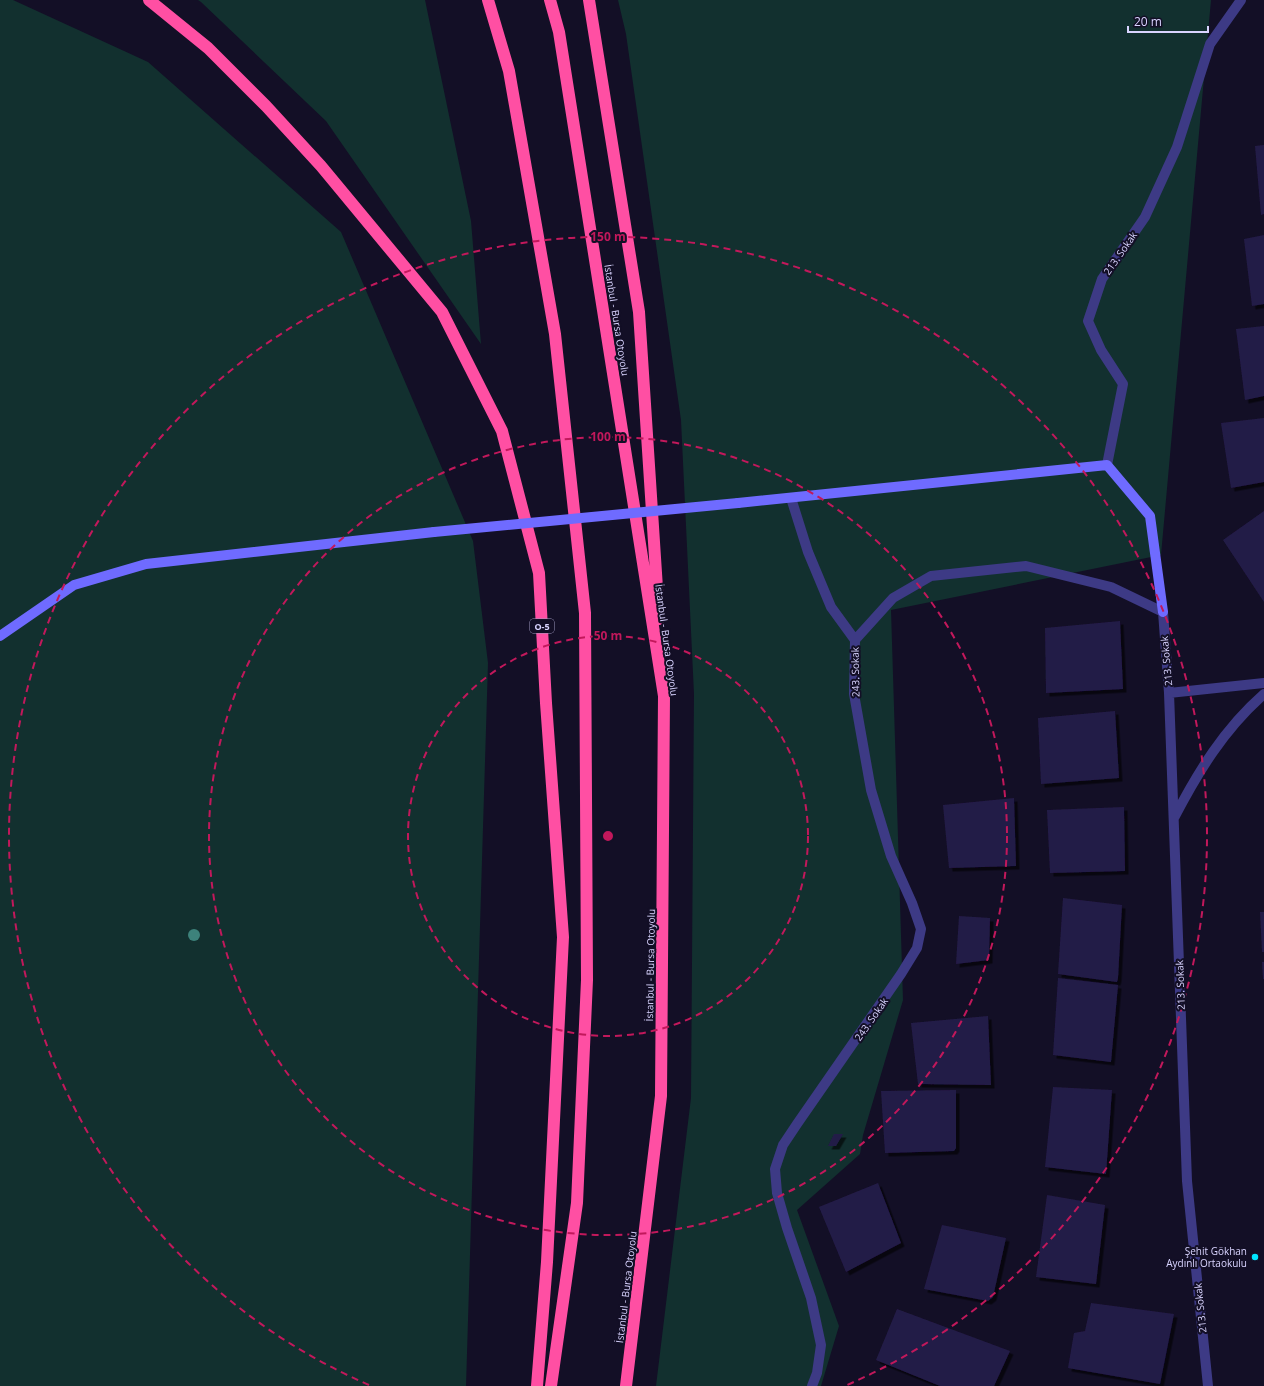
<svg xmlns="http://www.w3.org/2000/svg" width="1264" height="1386" font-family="'Open Sans',sans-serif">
  <defs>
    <filter id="shadow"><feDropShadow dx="3.5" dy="3.5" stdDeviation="0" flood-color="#0009"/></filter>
  </defs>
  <rect width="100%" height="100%" fill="#130f26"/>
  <path fill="#12302f" d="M0,0H13L148,62L341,232L473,541L488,663L466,1386H0Z
    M198,0H425L471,221L481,344L326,121L201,2Z
    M618,0H1211L1161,555L891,610L903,1000L863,1135L860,1154L797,1210L839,1326L821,1386H656L691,1098L694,694L681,420L626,34Z"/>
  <path fill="#241b47" filter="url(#shadow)" d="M1264,145V214L1261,215L1255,146Z
    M1264,235V304L1252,306L1244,239Z
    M1264,326V396L1245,400L1236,329Z
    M1264,418V482L1231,488L1221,423Z
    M1264,511V602L1223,540Z
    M1120,621L1123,689L1046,693L1045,628Z
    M1115,711L1119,778L1041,784L1038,718Z
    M1014,798L1016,866L949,868L943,805Z
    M1124,807L1125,871L1050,873L1047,810Z
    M1063,898L1122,905L1118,978L1117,982L1058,974Z
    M1260,912H1264V952H1262Z
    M959,916L990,918L989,960L956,964Z
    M1262,962H1264V979H1263Z
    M1058,978L1118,985L1111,1062L1053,1055Z
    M988,1016L991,1085L918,1084L911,1023Z
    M1053,1087L1112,1090L1106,1174L1045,1167Z
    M956,1090V1148L954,1151L885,1153L881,1091Z
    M834,1134H843L836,1146H828Z
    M878,1183L901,1243L846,1272L819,1207Z
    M1047,1195L1105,1205L1096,1284L1036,1277Z
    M942,1225L1006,1238L993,1297L988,1301L924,1289Z
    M1091,1303L1174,1314L1160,1384L1068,1368L1074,1333L1085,1331Z
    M897,1309L1010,1351L994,1386H940L876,1360Z"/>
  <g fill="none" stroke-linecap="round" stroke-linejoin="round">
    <path stroke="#3d3a85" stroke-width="10" d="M1107,465L1123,384L1101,350L1088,321L1102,279L1145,217L1177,147L1210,44L1241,0
      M791,498L808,552L831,607L855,640
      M855,640L893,598L931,576L1026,566L1111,587L1163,612L1169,693L1187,1181L1208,1386
      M1169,693L1264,683
      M1174,818C1198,772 1224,729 1264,694
      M812,1386L817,1373L821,1345L811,1298L787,1228L777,1193L775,1169L783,1145L797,1124L901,974L917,948L921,929L912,903L891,856L871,790L854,694L855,640"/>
    <path stroke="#6f6bff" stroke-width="10" d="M738,503L1107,465L1150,516L1163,612
      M0,636L74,585L146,564L434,532"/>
    <path stroke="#ff4fa3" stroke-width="12" d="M149,0L208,48L266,106L321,166L442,312L502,431L539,573L546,703L563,937L547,1262L537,1386
      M488,0L509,71L555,334L585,613L587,980L577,1203L551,1386
      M550,0L559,32L664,696L661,1096L626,1386
      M589,0L639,312L659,619"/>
    <path stroke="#6f6bff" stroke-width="10" d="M434,532L738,503"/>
  </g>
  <circle fill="#3d827b" cx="194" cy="935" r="6"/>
  <g fill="none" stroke="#c2185b" stroke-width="2" stroke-dasharray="7 5">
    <circle cx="608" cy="836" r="200"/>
    <circle cx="608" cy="836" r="399"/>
    <path d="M369 1385A599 599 0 1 1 847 1385"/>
  </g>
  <circle fill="#00e5ff" stroke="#130f26" stroke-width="1.5" cx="1255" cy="1257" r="4"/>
  <g text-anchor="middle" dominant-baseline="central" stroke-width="4" stroke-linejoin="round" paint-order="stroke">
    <rect fill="#130f26" stroke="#9e99be" stroke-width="1" x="530" y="619" width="24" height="14" rx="3"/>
    <g font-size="9" font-weight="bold" fill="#d9d4ff">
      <text x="542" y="626">O-5</text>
    </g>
    <g font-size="10" fill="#d9d4ff" stroke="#130f26">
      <text transform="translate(1120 253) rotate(-55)">213. Sokak</text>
      <text transform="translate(617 320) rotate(81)">İstanbul - Bursa Otoyolu</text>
      <text transform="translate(667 640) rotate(82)">İstanbul - Bursa Otoyolu</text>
      <text transform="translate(1166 661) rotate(-95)">213. Sokak</text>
      <text transform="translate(855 672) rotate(-91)">243. Sokak</text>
      <text transform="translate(650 965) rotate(-89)">İstanbul - Bursa Otoyolu</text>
      <text transform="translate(1180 985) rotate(-92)">213. Sokak</text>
      <text transform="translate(871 1019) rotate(-55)">243. Sokak</text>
      <text transform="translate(626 1287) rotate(-83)">İstanbul - Bursa Otoyolu</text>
      <text transform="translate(1200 1308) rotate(-96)">213. Sokak</text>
    </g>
    <g font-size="10" fill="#d9d4ff" stroke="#130f26" text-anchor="end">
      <text x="1247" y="1251">Şehit Gökhan<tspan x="1247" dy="12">Aydınlı Ortaokulu</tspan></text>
    </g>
  </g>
  <circle cx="608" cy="836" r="6" fill="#c2185b" stroke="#130f26" stroke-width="2"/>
  <g font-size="12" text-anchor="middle" font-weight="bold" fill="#c2185b" stroke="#130f26" stroke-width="4" stroke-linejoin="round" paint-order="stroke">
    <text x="608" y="241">150 m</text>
    <text x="608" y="441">100 m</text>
    <text x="608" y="640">50 m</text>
  </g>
  <path d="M1128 26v6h80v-6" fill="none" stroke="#d9d4ff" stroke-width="2"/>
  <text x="1134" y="26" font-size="12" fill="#d9d4ff" stroke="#130f26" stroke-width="3" paint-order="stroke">20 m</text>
</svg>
